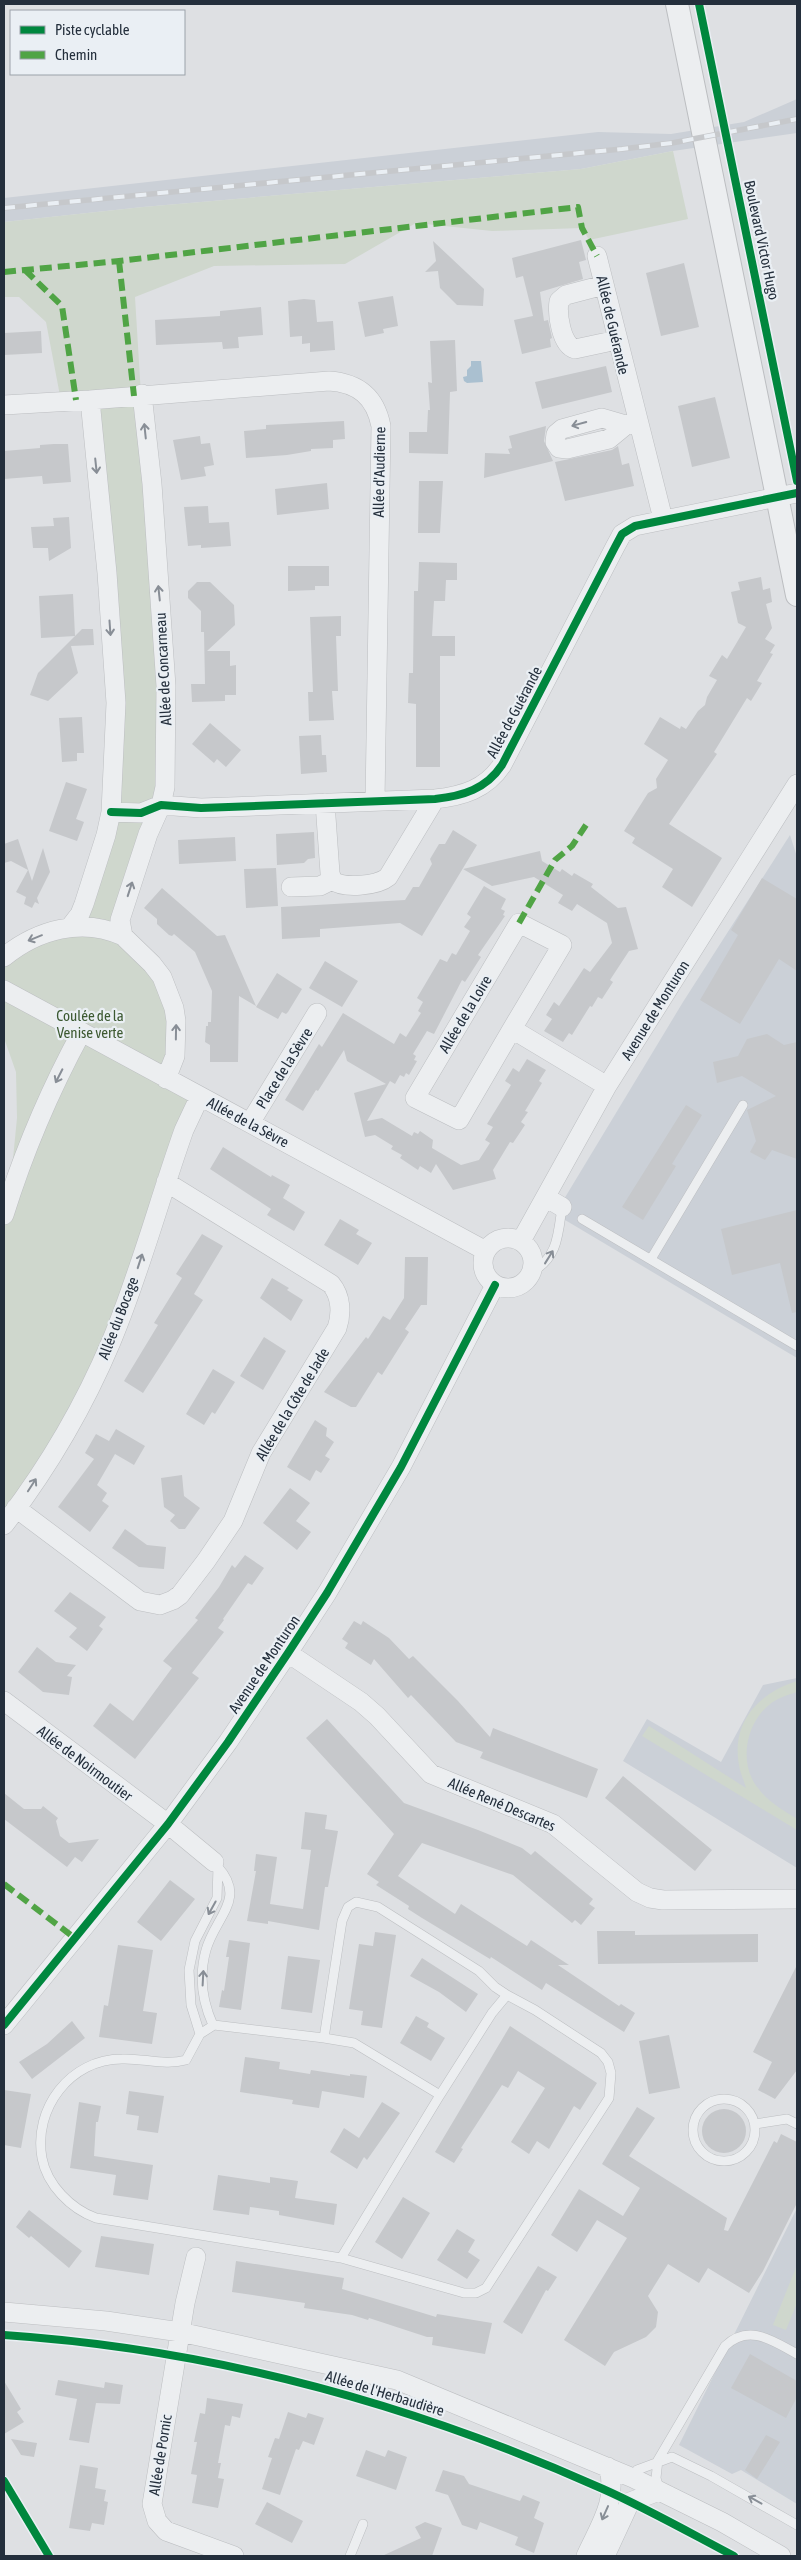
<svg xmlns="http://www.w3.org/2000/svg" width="801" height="2560" font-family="'Asap Condensed',sans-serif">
  <rect width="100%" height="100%" fill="#dee0e3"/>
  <path fill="#cbd0d7" d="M797,99V133L673,151L581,169L143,207L4,222V198L598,132L671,134L744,122Z
    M790,835L797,857V1358L555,1214L683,1002Z
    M797,1678V1868L623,1761L647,1719L721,1762L763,1685Z
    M797,2208V2504L741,2470L732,2474L679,2445Z"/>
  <path fill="#cfd7cd" d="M673,151L688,219L589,240L582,228L492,231L416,223L345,264L214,266L135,297L165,787L120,920L170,994L166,1079L200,1096L111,1341L4,1525V1215L9,1199L17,1118L16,1072L4,1038V968L18,954L67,934L106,835L116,703L90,401H61L46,322L19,297H4V222L143,207L581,169Z
    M797,1681V1692C788,1695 777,1698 769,1705C746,1723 738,1764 758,1788C768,1802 783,1810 797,1819V1830L642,1736L649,1726L746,1788C744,1780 740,1773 739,1765C731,1722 759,1693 797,1681Z
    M797,2265V2303L786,2330L773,2325Z"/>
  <path fill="#aac0d0" d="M471,361H481L483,382L467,383L464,381L463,377L467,376V370L471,366Z"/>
  <path fill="#c6c8cb" d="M581,240L586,260L579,262L583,279L540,292L544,321L548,320L552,338L550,339L551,347L522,354L514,320L533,316L523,276L516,278L512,258Z
    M433,241L484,289L483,306L457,305L440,288L438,271L425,272L436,261Z
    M684,263L699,327L661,336L646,273Z
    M393,296L398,326L383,329L384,333L365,337L358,302Z
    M304,299L315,300L317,322L333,321L335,350L310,352V343L302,344V336L290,337L288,301Z
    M261,307L263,335L238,337L239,348L223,349L222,342L156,345L155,320L220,316V311Z
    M41,331L42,353L4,355V333Z
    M455,340L457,391L450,392L448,454L409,453V432H427L428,410H430L428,382L432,383L430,341Z
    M606,366L612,392L542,409L535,382Z
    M715,397L730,458L692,467L678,406Z
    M344,421L345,439L333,440V448L311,449V451L287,455L246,458L244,431L266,429V425Z
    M546,426L544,441L553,461L484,478L485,453L510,454L508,449L512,448L509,436Z
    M200,436L201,444L210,443L214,465L204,467L206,476L181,480L173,440Z
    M54,444H68L71,482L43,484L42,476L4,479V451L40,448V445Z
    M618,446L622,465L629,463L634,486L565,501L555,462L612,450Z
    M419,481H443L440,533H418Z
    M327,483L329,509L277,515L275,489Z
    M208,506L209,523L229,522L231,546L201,548V545L188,546L184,507Z
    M69,517L71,548L49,561L48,548H33L31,527L54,526L53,518Z
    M419,562L457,563V580H446L445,601H434L432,636H455V656H440V767H416V704L408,703L409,673H413L414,591H418Z
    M288,566H329V586H315V590L288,591Z
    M761,577L763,590L770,588L772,602L766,604L772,628L765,639L775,645L770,653L773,654L757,681L762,683L751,701L747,698L714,752L717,754L669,824L722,858L692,907L662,887L673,869L632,843L635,838L624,831L648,793L657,788L656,779L668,760L644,744L660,717L680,729L681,726L686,729L698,711L705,705L707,697L717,680L709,676L722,655L727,659L746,627L738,623L731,592L740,590L738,582Z
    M197,582H210L234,605L235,625L207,651H230V666L236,665V695H225V701L192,702L191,684H205L204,632H201V611L188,598V591Z
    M73,594L75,636L82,629H93L94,645L71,646L78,673L48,701L30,695L38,673L75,636L41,638L39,596Z
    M341,616V636H336L338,691H332L334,720L309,721L308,692H313L310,617Z
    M82,717L84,753H77V761L62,762L59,718Z
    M210,723L241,750L226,767L217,759L214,763L192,744Z
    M321,735L322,755H326L327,772L301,774L299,736Z
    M66,782L87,789L76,819L84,822L77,841L49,831Z
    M453,830L477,845L422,936L400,923L320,929V937L282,939L281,907L405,900L413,887H419L432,864L430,859L439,844H445Z
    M314,832L315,858L308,859L304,863L277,865L276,834Z
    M235,837L236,861L179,864L178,840Z
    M18,839L32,881L43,848L50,872L37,898L39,904L35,902L32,908L24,904L26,897L16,892L28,870L11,861L4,863V844Z
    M540,851L542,861L560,872L562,869L572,876L574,873L593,884L591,887L618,908L626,907L638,949L629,951L610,980L613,982L602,999L598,997L592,1007L590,1006L572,1035L569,1033L563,1042L544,1031L552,1019L546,1015L554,1002L559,1006L584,968L590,972L612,943L607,923L577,904L572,911L558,903L563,895L534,877L492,886L463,869Z
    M276,868L278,906L246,908L244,869Z
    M762,878L797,899V971L779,959L740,1024L700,1000L738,935L731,930Z
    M484,886L506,899L501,909L505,911L503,915L505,916L478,955L481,957L465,982L462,980L434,1034L427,1031L413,1054L416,1056L414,1060L417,1061L409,1075L406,1073L404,1077L400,1075L395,1084L390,1081L367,1121L382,1118L412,1136L414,1132L418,1134L420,1131L433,1140L432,1148L461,1165L479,1160L490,1143L485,1140L493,1127L487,1124L511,1085L505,1081L513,1068L519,1072L527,1059L546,1070L539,1081L542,1083L525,1111L528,1112L521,1122L525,1125L513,1143L510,1142L493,1170L496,1179L453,1190L436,1164L431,1173L420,1166L418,1170L400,1158L402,1155L391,1149L393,1146L375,1135L365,1137L354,1093L386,1084L347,1061L344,1050L318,1091L316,1090L303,1111L285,1100L319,1044L322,1047L343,1013L394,1044L400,1033L406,1037L421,1013L418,1011L423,1002L417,998L440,959L447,962L452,953L456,955L470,931L464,927L471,917L467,914Z
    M162,888L217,936L225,935L256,1006L239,996L238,1062H210V1045L205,1042L206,1026H208V1022H211L212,991L195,952L174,934L172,936L169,935L157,924V919L144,908Z
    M325,961L358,981L342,1007L309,988Z
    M277,973L302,989L288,1012L286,1014L282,1012L278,1019L256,1007Z
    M767,1034L784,1045L797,1042V1159L772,1150L765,1160L750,1152L756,1141L747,1110L776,1096L742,1076L717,1083L713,1062L738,1056L747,1039Z
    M686,1105L702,1115L672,1164L676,1166L643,1220L622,1207Z
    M223,1147L271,1177L272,1175L290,1185L283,1198L305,1212L294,1231L267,1215L271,1209L210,1169Z
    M797,1210V1312L792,1313L780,1263L732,1275L721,1229Z
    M340,1219L359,1230L356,1234L372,1243L358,1265L324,1245Z
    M202,1234L223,1246L194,1294L203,1300L143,1393L124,1381L158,1325L154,1323L182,1278L176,1274Z
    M405,1257H428L427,1305H421L405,1329L409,1332L382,1375L378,1372L356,1407H351L324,1392L366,1337L368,1339L383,1316L390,1320L404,1298Z
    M272,1278L289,1288L287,1290L303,1300L291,1321L260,1298Z
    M264,1337L286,1351L263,1390L240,1376Z
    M213,1369L235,1382L215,1414L212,1412L204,1425L186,1414Z
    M315,1420L327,1428L326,1436L334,1442L325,1456L330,1459L321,1473L316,1470L310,1481L287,1467Z
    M116,1429L145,1446L134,1465L115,1454L97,1485L107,1493L102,1501L109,1506L90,1532L58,1507L94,1459L85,1453L96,1434L109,1441Z
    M182,1475L184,1496L200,1508L185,1529H179L170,1521L175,1515L164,1507L161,1478Z
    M290,1488L310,1503L296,1521L311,1532L297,1550L263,1523Z
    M125,1529L147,1545L166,1547L164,1569L139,1567L112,1548Z
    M245,1555L264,1568L252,1585L248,1583L223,1619L224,1620L218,1628L224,1632L192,1673L199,1678L135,1759L93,1726L110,1703L133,1721L172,1668L163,1661L198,1620L195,1618L219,1587L232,1565L235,1568Z
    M70,1592L106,1617L99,1626L103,1629L87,1651L69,1637L77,1628L54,1611Z
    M354,1621L361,1625L363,1621L389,1638L409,1659L413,1656L458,1701L490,1737L493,1728L598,1769L587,1798L480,1758L483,1752L456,1742L411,1695L408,1698L374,1659L371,1665L345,1648L348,1643L342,1639Z
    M37,1647L56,1662L76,1665L67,1676L72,1677L69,1695L43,1692L18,1672Z
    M327,1719L404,1803L478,1830L522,1848L531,1855L535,1851L593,1899L589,1904L595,1908L581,1925L575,1920L572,1923L513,1875L422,1843L398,1876L455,1914L461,1904L527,1946L531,1940L569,1965H558L619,2006L621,2004L635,2013L624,2032L546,1983L542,1990L491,1957L490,1959L422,1918L408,1909L409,1906L376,1885L379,1882L367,1874L394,1834L306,1738Z
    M623,1776L712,1850L695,1871L605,1798Z
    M4,1793L24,1809H41L43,1806L58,1818L56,1821L60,1836L69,1843L99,1839L82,1862L75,1857L67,1867L4,1819Z
    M305,1812L327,1815L325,1829L338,1831L328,1887H325L319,1930L268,1921V1924L247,1921L256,1871H254L256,1854L277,1857L270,1904L303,1909L311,1850L301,1849Z
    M170,1880L195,1899L161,1941L137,1922Z
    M597,1931H635V1935L758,1934V1962L598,1964Z
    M375,1932L396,1935L382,2028L361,2025L363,2011L349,2009L359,1944L373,1946Z
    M229,1940L250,1943L241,2010L219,2007L222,1990L224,1991L229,1957H226Z
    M118,1945L153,1950L143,2011L157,2013L152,2044L99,2037L104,2005L108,2006Z
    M288,1956L320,1960L312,2013L281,2009Z
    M422,1958L478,1994L466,2012L439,1992L410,1976Z
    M797,1965V2070L775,2099L758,2090L772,2062L753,2052Z
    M416,2016L429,2023L427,2027L445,2038L431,2061L400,2043Z
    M72,2021L85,2038L32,2079L19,2062L47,2044Z
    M510,2026L597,2083L580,2110L574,2106L549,2149L537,2141L529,2154L511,2142L545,2088L518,2071L508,2088L502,2085L461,2148L463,2149L454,2163L435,2152Z
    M669,2035L680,2088L649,2094L639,2041Z
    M245,2057L280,2062L279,2069L310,2074L311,2070L350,2076V2074L367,2076L364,2098L322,2091L319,2108L292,2104L293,2100L240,2092Z
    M4,2090L31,2094L21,2148L4,2145Z
    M129,2091L164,2096L158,2133L137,2130L139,2116L126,2114Z
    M79,2102L101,2106L98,2122H96L94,2156L153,2165L148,2200L113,2195L116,2175L70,2168Z
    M382,2102L400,2113L367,2160L364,2157L357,2169L330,2152L344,2128L359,2138Z
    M637,2107L655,2118L629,2156L727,2218L724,2230L728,2231L774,2141L777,2143L781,2134L797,2142V2203L763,2271L749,2293L708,2268L699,2283L668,2264L648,2296L658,2312L656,2327L646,2337L614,2352L605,2366L564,2340L627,2238L597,2220L577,2252L551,2235L579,2189L623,2216L640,2188L602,2164Z
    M702 2131a22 22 0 1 1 44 0a22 22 0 1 1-44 0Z
    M218,2175L270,2183V2177L298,2181L295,2198L337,2204L334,2225L279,2215V2211L250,2207L249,2215L213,2210Z
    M403,2197L430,2213L402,2259L375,2242Z
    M29,2210L82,2251L69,2268L31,2236L29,2238L16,2227Z
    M457,2229L475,2240L468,2252L480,2260L467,2279L437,2260Z
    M101,2236L154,2244L149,2275L95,2267Z
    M236,2261L344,2278L342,2289L380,2300L436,2317L437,2314L492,2323L485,2354L432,2345L433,2337H427L369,2318L368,2320L352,2315L304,2308L305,2303L232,2292Z
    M538,2266L557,2277L548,2291L546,2290L522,2334L503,2322Z
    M750,2354L797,2381V2397L786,2418L731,2388Z
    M58,2380L104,2388L105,2382L123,2385L120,2404L96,2403L89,2443L69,2440L77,2399L55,2395Z
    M4,2381L21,2409L17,2412L24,2422L4,2434Z
    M207,2398L243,2404L240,2418L232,2416L230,2426L225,2425L218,2463H221L218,2478L224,2479L218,2508L192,2503L197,2475L191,2474L197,2442H194L200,2413L205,2414Z
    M288,2412L306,2418L308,2413L324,2418L314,2445L303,2441L299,2450L296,2449L280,2495L262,2489L272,2458L268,2457L275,2438L279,2439Z
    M766,2435L780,2442L757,2479L745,2470Z
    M11,2439L37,2443L34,2457L21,2455Z
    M366,2450L385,2457L388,2450L407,2457L396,2490L356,2476Z
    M80,2465L98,2468L95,2488L106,2490L104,2501L108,2502L104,2525L92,2523L90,2531L69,2528Z
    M443,2470L464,2476L469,2484L520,2501L523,2495L540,2502L534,2518L544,2523L534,2553L515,2545L518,2537L480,2522L477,2530L462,2525L448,2495L435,2491Z
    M267,2502L303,2521L292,2543L255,2524Z
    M425,2522L442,2528L432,2556H382L421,2538L415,2527Z"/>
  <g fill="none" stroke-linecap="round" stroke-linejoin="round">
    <g stroke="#bcbec1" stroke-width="10">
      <path id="service" d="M582,1219L797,1346
        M651,1259L743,1105
        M532,1272C558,1257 558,1235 562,1207
        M356,1902L378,1907L479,1971L495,1987L507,1995L535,2010L601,2053L608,2062L611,2073L609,2098L486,2288L476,2293H464L341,2258L96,2218C71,2209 47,2185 42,2158C33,2109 70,2059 122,2059C143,2058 165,2066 186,2060L200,2034L214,2025L324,2038L342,1921L348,1907Z
        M213,2025C202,2001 199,1975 206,1950C215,1917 247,1899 218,1867
        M200,2034L191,2005L189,1970L195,1941L217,1898L218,1867L214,1862
        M324,2038L354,2043L440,2095L492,2013L507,1995
        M693 2130a31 31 0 1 1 62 0a31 31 0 1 1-62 0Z
        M755,2124L787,2119L797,2124
        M341,2258L440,2095
        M633,2478L637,2470L672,2457L711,2476L797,2525
        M659,2489L656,2478L658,2460L725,2346C749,2323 773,2341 797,2354
        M350,2556L363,2524"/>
    </g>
    <g stroke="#bcbec1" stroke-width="20">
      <path id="minor" d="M597,256L663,519
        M604,285L566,295L559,301C557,314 561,345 575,349L617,340
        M142,394L152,484L166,686L165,787L161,805L148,834L120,920L123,936L152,964L162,977L174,1008L176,1021L175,1056L166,1079
        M4,405L90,400L329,381C358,383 375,396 381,426L375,801
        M626,425L609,439L567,449L559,448L555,442L556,434L562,429L602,418L626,425L638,422
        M325,803L330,873L332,880C343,889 377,886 388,877L435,799
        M111,812L141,813L161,805L201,808L435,799C463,796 486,789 502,765L615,547L622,534L635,526L797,493
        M291,887L320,886L332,880
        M70,927L80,914L84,904L106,835L111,812L116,703L107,573L90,400
        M4,957C37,930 82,917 123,936
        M4,990L486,1251
        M512,1029L562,945L519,923L415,1098L459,1120L512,1029L607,1086
        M250,1123L317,1013
        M547,1198L562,1207
        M4,1215C24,1151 49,1092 81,1033
        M483 1263a25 25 0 1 1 50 0a25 25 0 1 1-50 0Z
        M521,1241L607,1086L797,784
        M16,1508L140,1601L160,1605L173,1600L180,1595L206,1561L233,1521L261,1453L337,1328C342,1313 341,1296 331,1284L166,1182
        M4,1525C47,1469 84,1406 111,1342C140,1273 159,1200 184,1130L200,1096
        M288,1653L361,1702L377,1716L431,1774L553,1824L637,1892L650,1898L663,1900L797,1899
        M4,1701L168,1824L214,1862
        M4,2025L168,1824L228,1742L288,1653L327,1593L401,1467L495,1285
        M196,2257L185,2303L152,2504L157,2521L166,2531L234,2556
        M4,2312L106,2321L180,2332L397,2380L633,2478L722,2522L781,2556
        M586,2556C599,2527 619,2499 608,2467
        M605,2556L630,2502L659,2491"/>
    </g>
    <g stroke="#bcbec1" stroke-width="24">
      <path id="tertiary" d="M677,4L797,595"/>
    </g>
    <use href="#service" stroke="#eceef0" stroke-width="9"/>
    <use href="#minor" stroke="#eceef0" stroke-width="19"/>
    <use href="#tertiary" stroke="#eceef0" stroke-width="22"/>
    <g stroke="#c6c8cb" stroke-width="5.5">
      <path id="rail" d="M4,208L622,149L672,143L797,119"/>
    </g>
    <use href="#rail" stroke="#eaeff4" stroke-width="4" stroke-dasharray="11" stroke-linecap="butt"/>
    <path stroke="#50a445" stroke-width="6" stroke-dasharray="12 6" stroke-linecap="butt" d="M119,261L134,396
      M25,270L62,306L76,400
      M4,272L119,261L578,207L582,228L597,256
      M519,923L555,860L572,846L586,825
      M4,1884L76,1939"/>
    <g stroke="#eaeff4" stroke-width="11">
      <path id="cycleway" d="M699,4L797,481
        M111,812L141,813L161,805L201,808L435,799C463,796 486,789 502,765L615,547L622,534L635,526L797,493
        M4,2025L168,1824L228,1742L288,1653L327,1593L401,1467L495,1285
        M4,2335C212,2349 413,2404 603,2489C648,2509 690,2533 734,2556
        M4,2481L49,2556"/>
    </g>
    <use href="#cycleway" stroke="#00873e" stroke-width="8"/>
  </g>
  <defs><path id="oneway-shaft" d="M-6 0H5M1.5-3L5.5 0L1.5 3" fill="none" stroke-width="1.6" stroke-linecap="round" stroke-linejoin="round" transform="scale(1.25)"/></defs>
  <g stroke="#888e96">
    <use href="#oneway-shaft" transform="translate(579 424) rotate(165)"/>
    <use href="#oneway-shaft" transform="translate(145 431) rotate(-96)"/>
    <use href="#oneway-shaft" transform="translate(96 466) rotate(84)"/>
    <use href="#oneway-shaft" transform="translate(159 593) rotate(-96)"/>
    <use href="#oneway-shaft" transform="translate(110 628) rotate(86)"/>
    <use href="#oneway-shaft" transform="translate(130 889) rotate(-72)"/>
    <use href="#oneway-shaft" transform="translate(35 938) rotate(158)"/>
    <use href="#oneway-shaft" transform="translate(176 1032) rotate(-89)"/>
    <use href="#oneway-shaft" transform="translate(59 1076) rotate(117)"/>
    <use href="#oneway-shaft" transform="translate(549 1257) rotate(-58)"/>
    <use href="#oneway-shaft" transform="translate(140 1261) rotate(-72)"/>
    <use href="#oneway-shaft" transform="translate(32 1485) rotate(-57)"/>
    <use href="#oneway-shaft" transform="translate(212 1908) rotate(119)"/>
    <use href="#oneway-shaft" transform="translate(203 1978) rotate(-87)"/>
    <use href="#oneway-shaft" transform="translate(755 2500) rotate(-151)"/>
    <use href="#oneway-shaft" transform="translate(605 2513) rotate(114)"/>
  </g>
  <g text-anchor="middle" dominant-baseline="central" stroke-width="4.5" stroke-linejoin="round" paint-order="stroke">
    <g font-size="15" fill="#242f3c" stroke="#eaeff4">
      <text transform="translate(762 240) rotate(78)">Boulevard Victor Hugo</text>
      <text transform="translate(613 325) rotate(77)">Allée de Guérande</text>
      <text transform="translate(379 472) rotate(-89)">Allée d'Audierne</text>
      <text transform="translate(163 669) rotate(-93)">Allée de Concarneau</text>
      <text transform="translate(514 712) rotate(-62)">Allée de Guérande</text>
      <text transform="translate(655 1010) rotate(-58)">Avenue de Monturon</text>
      <text transform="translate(465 1014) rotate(-59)">Allée de la Loire</text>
      <text transform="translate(284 1068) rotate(-58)">Place de la Sèvre</text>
      <text transform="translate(248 1122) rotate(28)">Allée de la Sèvre</text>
      <text transform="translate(118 1318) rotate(-69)">Allée du Bocage</text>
      <text transform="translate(292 1404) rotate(-59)">Allée de la Côte de Jade</text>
      <text transform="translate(264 1664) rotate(-56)">Avenue de Monturon</text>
      <text transform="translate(85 1763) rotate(37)">Allée de Noirmoutier</text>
      <text transform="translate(502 1804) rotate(23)">Allée René Descartes</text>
      <text transform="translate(385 2393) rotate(17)">Allée de l'Herbaudière</text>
      <text transform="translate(160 2455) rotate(-81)">Allée de Pornic</text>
    </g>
    <g font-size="15" fill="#3c5931" stroke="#eaeff4">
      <text x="90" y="1015">Coulée de la<tspan x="90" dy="17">Venise verte</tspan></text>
    </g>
  </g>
  <rect width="801" height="2560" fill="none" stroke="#242f3c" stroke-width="10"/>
  <rect x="10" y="10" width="175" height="65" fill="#eaeff4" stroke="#9ba2aa"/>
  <rect x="20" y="26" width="25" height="8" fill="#00873e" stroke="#9ba2aa"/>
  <text x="55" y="35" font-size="15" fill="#242f3c">Piste cyclable</text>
  <rect x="20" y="51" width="25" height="8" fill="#50a445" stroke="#9ba2aa"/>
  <text x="55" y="60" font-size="15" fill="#242f3c">Chemin</text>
</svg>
